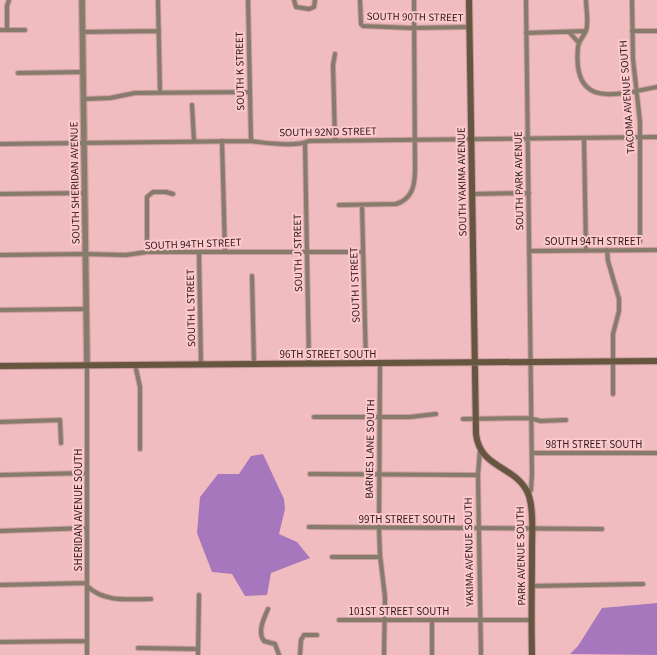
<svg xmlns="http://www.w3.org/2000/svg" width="657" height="655" font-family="'Source Sans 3',sans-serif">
  <rect width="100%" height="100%" fill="#f0bcbf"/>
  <path fill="#a777bd" d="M263,454L284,499L285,509L279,534L297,542L310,558L271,573L267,595L245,596L232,574L212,572L197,533L200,497L218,474H239L251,456Z
    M657,603V655L570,654L578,646L602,608Z"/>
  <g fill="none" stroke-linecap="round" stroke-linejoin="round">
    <g stroke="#c99c9f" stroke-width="6">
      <path id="minor" d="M158,0L160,93
        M248,0L251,141
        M294,0L296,7L309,9L314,7L315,0
        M360,0L361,24L363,26L411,28L470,27
        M526,0L532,474L531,490L528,494
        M586,0C586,9 589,22 586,31C584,36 579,40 578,47C572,109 614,95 657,87
        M632,0L633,59L640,122V241
        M0,30H25
        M7,30V6L9,0
        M632,31H657
        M83,32L159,31
        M569,32L579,43
        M526,33L586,31
        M18,73L83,72
        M84,99L110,98L135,93L250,92
        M192,105L194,141
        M584,138L586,251
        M335,140L333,65L335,54
        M222,141L225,252
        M305,143L309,364
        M0,144L251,141C264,143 298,147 309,141L657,137
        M0,194L85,193
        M472,194L529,193
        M339,205L396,204C413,199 415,184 415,169L414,0
        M362,205L366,364
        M607,250L608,261L619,299V311L613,334V394
        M529,251L657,250
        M147,252V197L153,192H166L173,194
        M199,252L201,364
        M0,255L85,254L126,255L147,252H363
        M252,276L254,364
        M0,310L86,309
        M135,364L140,387V449
        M380,364L379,528L380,555L385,597L384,655
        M87,365V655
        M314,417H410L436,414
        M463,419L531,418L540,421L566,420
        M0,422L60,420L61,443
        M480,449L478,475L481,655
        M532,453H657
        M310,474L478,475
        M0,475L87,473
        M309,527L602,529
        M0,531L87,528
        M332,557H380
        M0,585L87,583
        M87,586C105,603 129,599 151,599
        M532,586L643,584
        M268,609C264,618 257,632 264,641L275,644L279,655
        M339,620H531
        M432,620V655
        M0,642L87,641
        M138,648L198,649
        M198,655L199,595
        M300,655L301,640L304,635H317"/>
    </g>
    <g stroke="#c99c9f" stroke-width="8">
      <path id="tertiary" d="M82,0L87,365"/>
    </g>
    <g stroke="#c99c9f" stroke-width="8">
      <path id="secondary" d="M469,0L476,434C480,470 518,465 529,496C534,512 532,532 532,548C532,584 531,619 532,655
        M0,366L657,361"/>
    </g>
    <use href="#minor" stroke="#877b6c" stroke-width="4"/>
    <use href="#tertiary" stroke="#877b6c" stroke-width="5.5"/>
    <use href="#secondary" stroke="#66553f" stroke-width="6"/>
  </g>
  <g text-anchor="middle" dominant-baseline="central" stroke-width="4" stroke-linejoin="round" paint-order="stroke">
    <g font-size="11" fill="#2f1c1d" stroke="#fdc9cc">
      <text transform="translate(415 17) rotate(1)">SOUTH 90TH STREET</text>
      <text transform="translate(240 71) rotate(-91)">SOUTH K STREET</text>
      <text transform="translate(627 97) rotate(-94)">TACOMA AVENUE SOUTH</text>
      <text transform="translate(328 132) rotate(-1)">SOUTH 92ND STREET</text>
      <text transform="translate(519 181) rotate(-91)">SOUTH PARK AVENUE</text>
      <text transform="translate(462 182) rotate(-91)">SOUTH YAKIMA AVENUE</text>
      <text transform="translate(75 183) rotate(-91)">SOUTH SHERIDAN AVENUE</text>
      <text x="593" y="241">SOUTH 94TH STREET</text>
      <text transform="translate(193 244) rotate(-2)">SOUTH 94TH STREET</text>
      <text transform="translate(298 253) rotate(-91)">SOUTH J STREET</text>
      <text transform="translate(355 285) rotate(-92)">SOUTH I STREET</text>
      <text transform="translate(191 308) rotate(-91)">SOUTH L STREET</text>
      <text x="328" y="354">96TH STREET SOUTH</text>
      <text x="594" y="444">98TH STREET SOUTH</text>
      <text transform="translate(370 449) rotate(-89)">BARNES LANE SOUTH</text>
      <text transform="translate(78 510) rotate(-90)">SHERIDAN AVENUE SOUTH</text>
      <text x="407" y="519">99TH STREET SOUTH</text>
      <text transform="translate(469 552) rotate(-91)">YAKIMA AVENUE SOUTH</text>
      <text transform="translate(521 556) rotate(-91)">PARK AVENUE SOUTH</text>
      <text x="399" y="611">101ST STREET SOUTH</text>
    </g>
  </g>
</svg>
